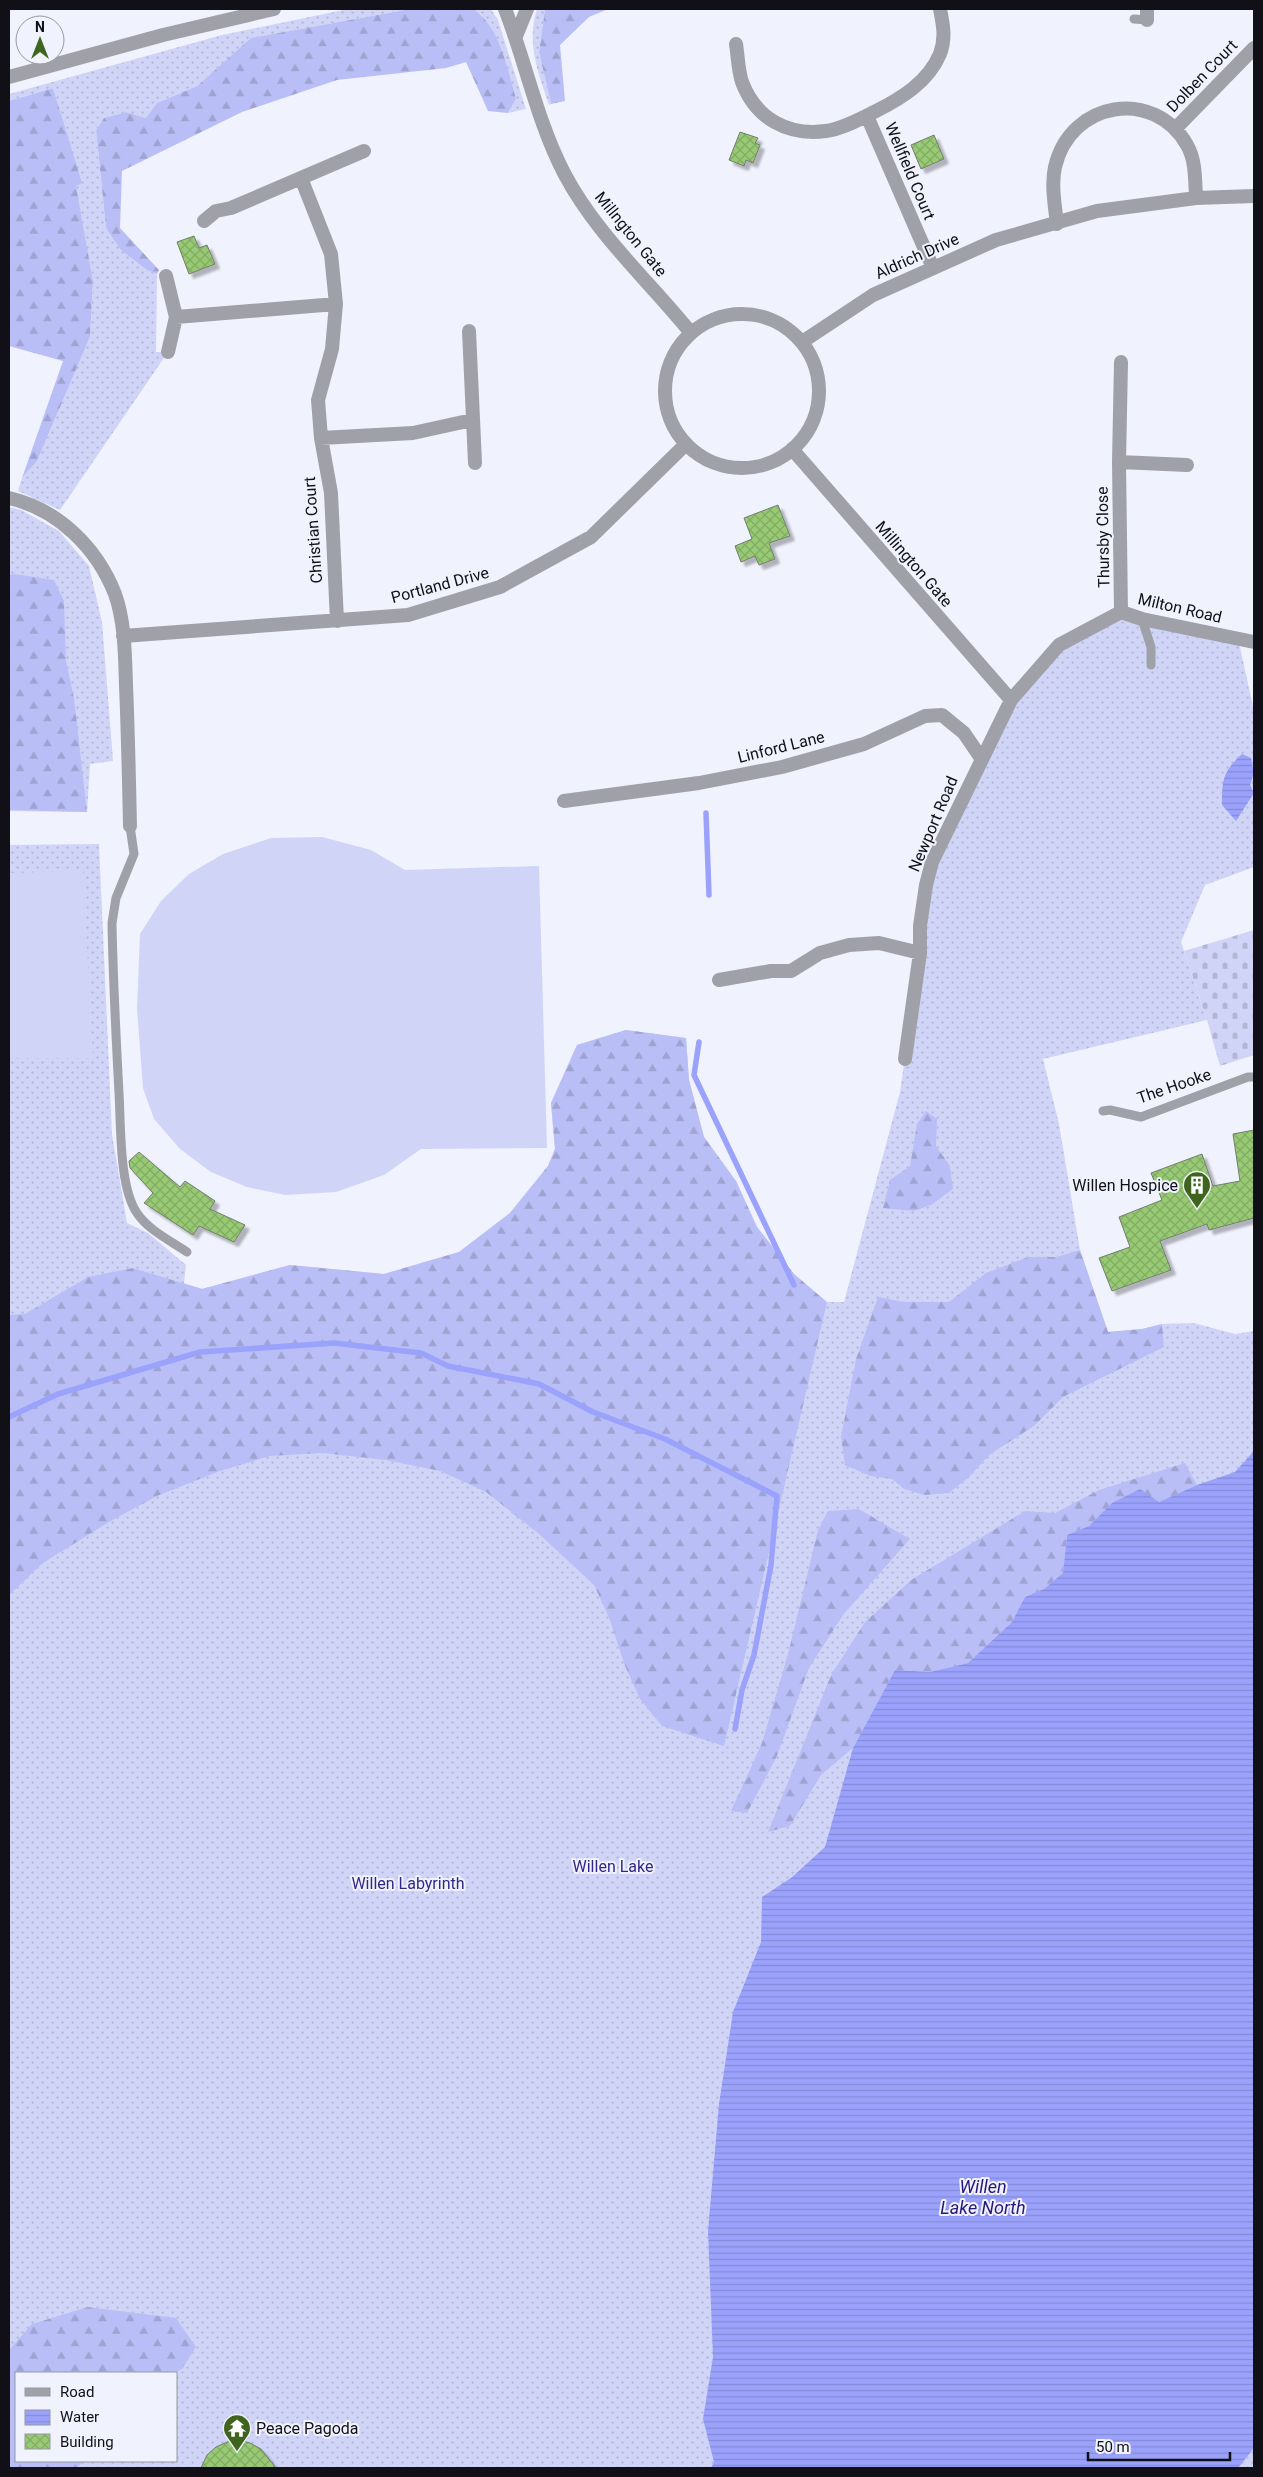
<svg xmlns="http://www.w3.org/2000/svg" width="1263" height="2477" font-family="Roboto,sans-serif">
  <defs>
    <pattern id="grass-dots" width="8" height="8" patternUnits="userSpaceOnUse" patternTransform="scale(1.25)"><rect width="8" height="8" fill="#d0d5f8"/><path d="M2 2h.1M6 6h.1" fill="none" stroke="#b2b6d4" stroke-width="1.8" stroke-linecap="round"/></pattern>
    <pattern id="forest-firs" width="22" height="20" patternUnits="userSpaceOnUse" patternTransform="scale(1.25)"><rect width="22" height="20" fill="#b9bff6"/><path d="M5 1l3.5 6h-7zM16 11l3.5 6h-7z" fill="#9ea3d2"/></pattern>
    <pattern id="cemetery-stones" width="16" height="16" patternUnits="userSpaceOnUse" patternTransform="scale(1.25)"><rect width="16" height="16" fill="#d0d5f8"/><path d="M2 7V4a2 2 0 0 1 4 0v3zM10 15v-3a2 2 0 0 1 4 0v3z" fill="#b2b6d4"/></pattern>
    <pattern id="water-rules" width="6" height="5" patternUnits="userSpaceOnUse" patternTransform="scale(1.25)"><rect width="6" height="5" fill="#9ba2fb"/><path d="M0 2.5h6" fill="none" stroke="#848ad6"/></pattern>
    <pattern id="building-cross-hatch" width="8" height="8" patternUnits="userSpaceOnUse" patternTransform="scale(1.25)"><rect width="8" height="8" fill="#97ca73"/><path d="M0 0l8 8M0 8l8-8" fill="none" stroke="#81ac63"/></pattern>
    <filter id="shadow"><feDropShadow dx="4.5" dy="4.5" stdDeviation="1" flood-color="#0004"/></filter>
  </defs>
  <rect width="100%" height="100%" fill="#f0f2fd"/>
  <path fill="url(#grass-dots)" fill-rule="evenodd" d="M348,9H410L252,38L197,86L157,103L146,118L126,112L104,118L96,130L106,228L147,270L157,274L156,352H168L60,510L18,491L22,478L37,461L90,337L93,281L64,126L53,88L9,101V94L222,35Z
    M475,9H491L498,20L526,109L508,113L516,99L482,15Z
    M537,9H545L539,52L551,104L549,105C538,72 526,43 537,9Z
    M9,507L21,510L59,531L89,566L102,622L113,761L90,764L87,812L9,811Z
    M1121,612L1238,638L1254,711V867L1205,885L1181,942L1207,1020L1043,1059L1059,1124L1080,1250L1108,1332L1142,1329L1162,1324L1194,1323L1235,1334L1254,1331V2468H9V845L99,844L112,1134L127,1223L148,1233L186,1265L184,1283L202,1289L290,1265L384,1274L459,1252L510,1213L548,1166L555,1149L551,1103L577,1045L626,1030L686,1038L689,1080L704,1137L736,1181L757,1227L794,1274L826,1302H844L900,1092L920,953L926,885L1011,700L1059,645ZM16,2373H176V2461H16Z"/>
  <path fill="url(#forest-firs)" d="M410,9H475C501,32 507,67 516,99L508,113L488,111L466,62L446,68L337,80L242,112L122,171L120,228L159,270L157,274L147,270L121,250L106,228L96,130L104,118L126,112L146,118L157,103L197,86L251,38Z
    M545,9H608L589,17L560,45L565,101L551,104L539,52Z
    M53,88L82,183L76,186L93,281L90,337L37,461L22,478L63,361L9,346V101Z
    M14,574L54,580L64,601L66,661L74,698L87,812L9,810V575Z
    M626,1030L686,1038L689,1080L704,1137L736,1181L757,1227L794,1274L827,1302L724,1746L662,1726L640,1699L625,1666L610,1620L594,1585L539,1534L486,1492L440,1471L386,1460L322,1453L270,1456L220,1471L157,1496L109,1522L43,1563L9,1595V1315L25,1314L88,1277L133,1268L202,1289L290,1265L384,1274L459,1252L510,1213L548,1166L555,1149L551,1103L577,1045Z
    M926,1111L937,1119L936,1146L950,1166L953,1189L931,1205L914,1211L883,1208L890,1180L910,1166L917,1124Z
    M1080,1250L1108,1332L1142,1329L1162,1324L1164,1347L1063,1397L1034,1426L989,1455L969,1477L949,1493L924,1495L904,1489L892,1479L870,1476L845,1465L841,1437L856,1359L878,1297L904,1302H949L986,1273L1028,1257H1056Z
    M1185,1463L1197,1485L1159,1502L1112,1503L1089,1526L1067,1535L1063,1573L1044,1589L1025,1597L1012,1622L968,1663L930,1672L895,1670L853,1748L821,1775L790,1826L768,1832L831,1675L865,1622L911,1580L1025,1511L1055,1513L1099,1490Z
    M859,1509L910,1539L843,1615L809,1668L777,1756L747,1813L731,1811L762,1743L788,1654L818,1530L828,1511Z
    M88,2307L176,2318L196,2347L182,2369L174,2373H16V2461H82L78,2468H9V2350L32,2324Z"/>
  <path fill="url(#cemetery-stones)" d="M1254,930V1055L1220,1066L1207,1020L1184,951Z"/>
  <path fill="#d0d5f8" d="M322,837L371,850L405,870L539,866L547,1148L421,1149L384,1175L336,1192L285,1195L247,1187L211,1172L180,1149L154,1119L143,1088L137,1009L140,934L161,901L189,874L223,854L271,838Z
    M83,871L93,1058H9V873Z"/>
  <path fill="url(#water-rules)" d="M1242,754L1251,758L1254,773L1250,785L1254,793L1236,821L1222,805C1222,779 1223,772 1242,754Z
    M1254,1451V2448L1238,2468H711L714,2462L703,2419L713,2357L708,2231L719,2104L733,2012L761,1942L762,1897L791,1878L825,1847L853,1748L895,1670L930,1672L968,1663L1012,1622L1025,1597L1044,1589L1063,1573L1067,1535L1089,1526L1112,1503L1140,1489L1159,1502L1197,1485L1235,1472Z"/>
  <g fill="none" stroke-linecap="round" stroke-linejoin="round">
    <path stroke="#9ba2fb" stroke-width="5.5" d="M706,813L709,895
      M699,1042L694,1075L794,1285
      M9,1417L58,1394L200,1352L334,1343L421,1353L448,1366L539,1384L593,1412L665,1439L777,1496L771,1565L754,1655L742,1690L735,1729"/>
  </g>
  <path fill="url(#building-cross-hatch)" stroke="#747d6f" filter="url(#shadow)" d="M740,132L758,138L755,143L760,145L753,163L746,160L744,166L729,160Z
    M934,135L944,159L921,169L911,145Z
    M194,236L199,248L207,245L215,264L189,274L177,242Z
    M778,505L790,536L769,543L775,559L759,565L755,556L741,562L735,546L752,539L744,518Z
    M1254,1130V1218L1209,1230L1207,1224L1160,1241L1171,1270L1112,1291L1099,1258L1130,1247L1119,1217L1162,1200L1151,1173L1202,1154L1213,1186L1240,1181L1233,1134Z
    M139,1152L180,1187L185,1181L215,1201L210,1209L245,1225L234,1242L199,1226L193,1235L144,1203L153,1193L130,1168L129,1161Z
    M239,2440L250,2443L261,2449L276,2468H201L207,2455L216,2447L227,2442Z"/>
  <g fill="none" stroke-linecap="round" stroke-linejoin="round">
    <path stroke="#a0a1a8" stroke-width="9" d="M1134,19L1147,20
      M1142,619L1151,647V665
      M130,826L134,854L116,898L112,923C113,980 116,1037 119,1093C121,1125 119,1187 137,1213C148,1230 171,1241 187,1252
      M1103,1111L1110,1110L1141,1117L1248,1077H1254"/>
    <path stroke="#a0a1a8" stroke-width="14" d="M505,9C526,63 537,121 564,173C596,234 648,280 691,333
      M1147,20V9
      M516,36L527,9
      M736,44C738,56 738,70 742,82C756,119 788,136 826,131C842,129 862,118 876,111C902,98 928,82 940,54C946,38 943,24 940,9
      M867,116L933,268
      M1175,129L1254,48
      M301,178L331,254L336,304L332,349L318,400L321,438L331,493L337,621
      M204,221L216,211L231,208L364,151
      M1057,224C1055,206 1051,185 1055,167C1070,101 1154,87 1187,145C1196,160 1195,181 1196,198
      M166,276L176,317L168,352
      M665 391a77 77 0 1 1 154 0a77 77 0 1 1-154 0Z
      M176,317L336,304
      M469,331L475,463
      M802,342L873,295L996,240L1097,211L1196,198L1254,196
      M1121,362L1119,462L1121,612
      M321,438L413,433L472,420
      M792,449L1011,700
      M1119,462L1187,465
      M9,498C58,509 97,548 115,594C125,622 125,655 126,685C128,732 129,779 130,826
      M123,636L408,615L500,587L591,537L686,444
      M564,801L699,783L782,767L864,744L925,716L942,715L964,733L981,758
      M719,980L771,971H791L820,953L849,945L879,943L920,953
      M905,1059L920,953V926L926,885L932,862L1011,700L1059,645L1121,612L1142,619L1254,642"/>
    <path stroke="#a0a1a8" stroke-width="14" d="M9,77L163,35L274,9"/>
  </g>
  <defs>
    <g id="building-pin" transform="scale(1.4375)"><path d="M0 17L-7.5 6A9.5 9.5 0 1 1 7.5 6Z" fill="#3e641e" stroke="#f0f2fd"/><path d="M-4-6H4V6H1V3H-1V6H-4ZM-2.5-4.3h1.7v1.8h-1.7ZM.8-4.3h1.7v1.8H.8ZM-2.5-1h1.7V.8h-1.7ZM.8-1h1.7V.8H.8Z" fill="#fff"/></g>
    <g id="temple-pin" transform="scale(1.4375)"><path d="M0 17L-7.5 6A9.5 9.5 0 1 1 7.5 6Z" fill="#3e641e" stroke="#f0f2fd"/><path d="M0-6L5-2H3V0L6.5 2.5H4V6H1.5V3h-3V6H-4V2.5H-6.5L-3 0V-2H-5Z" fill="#fff"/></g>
  </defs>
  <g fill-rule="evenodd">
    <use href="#building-pin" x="1197" y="1185"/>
    <use href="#temple-pin" x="237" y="2428"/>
  </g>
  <g text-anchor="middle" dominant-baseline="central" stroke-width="4" stroke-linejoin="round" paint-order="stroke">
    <g font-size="16" fill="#101016" stroke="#f0f2fd">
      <text transform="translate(1202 76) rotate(-46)">Dolben Court</text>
      <text transform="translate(910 171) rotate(67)">Wellfield Court</text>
      <text transform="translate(631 234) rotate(51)">Millngton Gate</text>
      <text transform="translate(917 256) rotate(-24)">Aldrich Drive</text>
      <text transform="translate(313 530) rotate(-94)">Christian Court</text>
      <text transform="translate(1103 537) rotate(-91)">Thursby Close</text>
      <text transform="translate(914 564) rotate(49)">Millington Gate</text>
      <text transform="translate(440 585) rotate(-15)">Portland Drive</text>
      <text transform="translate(1180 608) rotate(13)">Milton Road</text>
      <text transform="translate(781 747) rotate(-14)">Linford Lane</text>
      <text transform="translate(933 824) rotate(-67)">Newport Road</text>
      <text transform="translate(1174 1086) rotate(-19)">The Hooke</text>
    </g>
    <g font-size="16" fill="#101016" stroke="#f0f2fd" text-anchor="end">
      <text x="1178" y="1185">Willen Hospice</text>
      <text x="256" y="2428" text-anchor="start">Peace Pagoda</text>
    </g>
    <g font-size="16" fill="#32278c" stroke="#f0f2fd">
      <text x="613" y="1866">Willen Lake</text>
      <text x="408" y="1883">Willen Labyrinth</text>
    </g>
    <g font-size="18" font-style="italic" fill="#28177d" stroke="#f0f2fd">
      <text x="983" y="2186">Willen<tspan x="983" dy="21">Lake North</tspan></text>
    </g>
  </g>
  <rect width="1263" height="2477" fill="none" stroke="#101016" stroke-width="20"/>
  <rect x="15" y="2372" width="162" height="90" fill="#f0f2fd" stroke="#9698a1"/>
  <rect x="25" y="2388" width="25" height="8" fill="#a0a1a8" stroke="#9698a1"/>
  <text x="60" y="2397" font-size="15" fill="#101016">Road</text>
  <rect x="25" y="2410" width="25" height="15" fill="url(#water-rules)" stroke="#9698a1"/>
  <text x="60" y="2422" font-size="15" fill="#101016">Water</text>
  <rect x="25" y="2434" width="25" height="15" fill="url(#building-cross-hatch)" stroke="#9698a1"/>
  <text x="60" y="2447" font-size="15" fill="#101016">Building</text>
  <g transform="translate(40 40)"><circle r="24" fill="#f0f2fd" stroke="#9698a1"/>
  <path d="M0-4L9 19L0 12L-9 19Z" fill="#3e641e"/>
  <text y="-8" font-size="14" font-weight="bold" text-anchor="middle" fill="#101016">N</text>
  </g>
  <path d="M1088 2452v8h142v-8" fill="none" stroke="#101016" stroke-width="2.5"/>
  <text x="1096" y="2452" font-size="15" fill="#101016" stroke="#f0f2fd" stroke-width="4" paint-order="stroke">50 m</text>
</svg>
